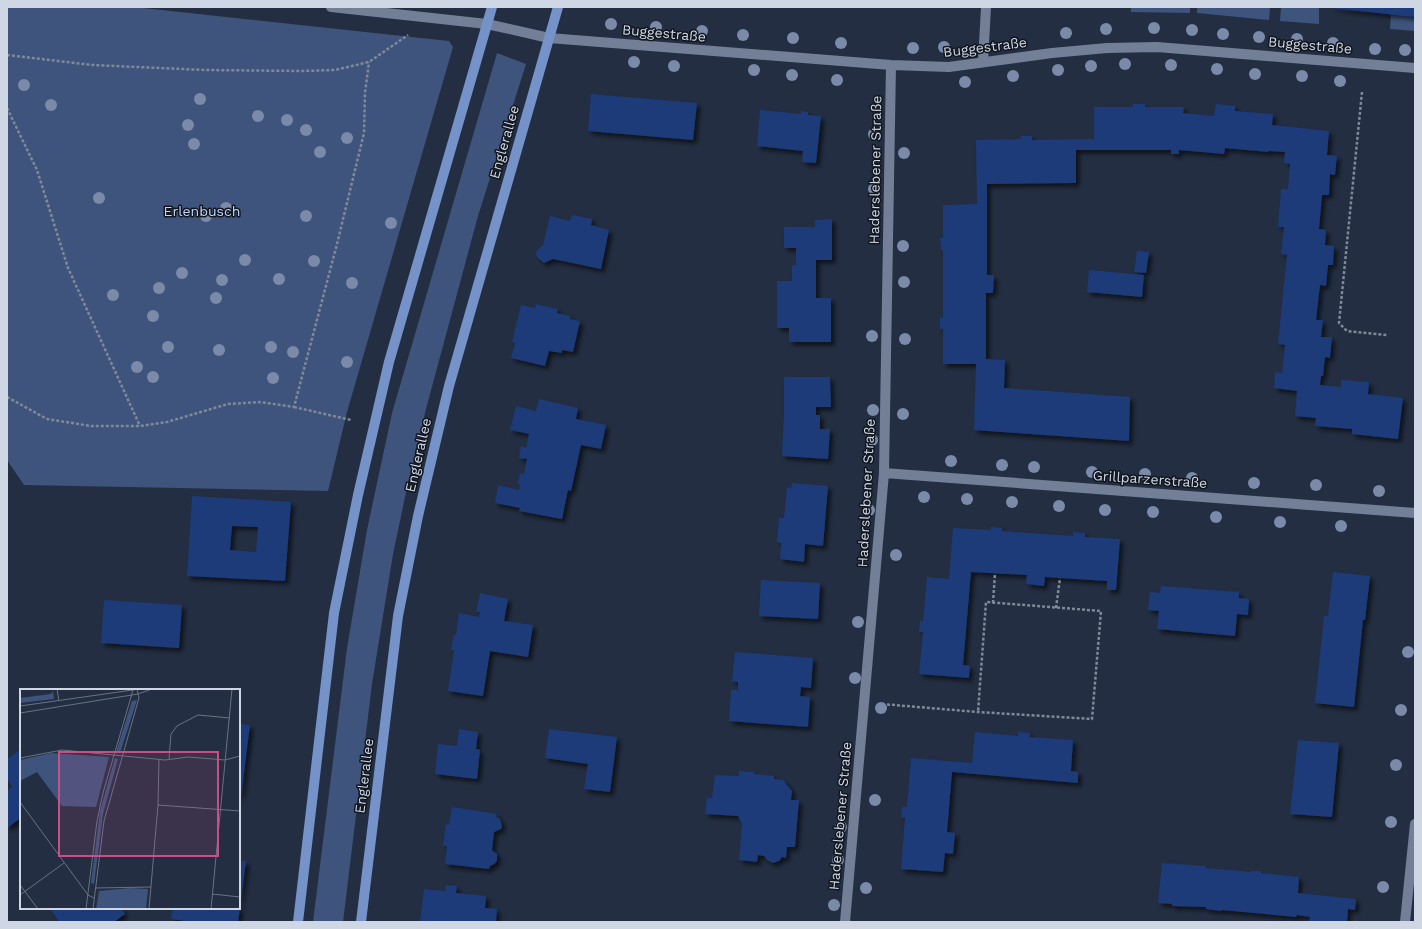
<svg xmlns="http://www.w3.org/2000/svg" width="1422" height="929" font-family="'Work Sans',sans-serif">
  <defs>
    <filter id="shadow"><feDropShadow dx="3.5" dy="3.5" stdDeviation="2" flood-color="#0009"/></filter>
  </defs>
  <rect width="100%" height="100%" fill="#232e42"/>
  <path fill="#3e547d" d="M7,7H134L449,41L453,47L347,412L328,491L24,485L7,460Z
    M1131,7H1190V13L1131,12Z
    M1197,7H1270L1269,20L1197,13Z
    M1281,7H1319V24L1280,21Z
    M1391,14L1415,17V31L1390,29Z
    M497,53L526,64L478,216L426,409L408,483L393,554L372,684L343,922H313L347,648L367,530L392,413Z"/>
  <path fill="#1c3b78" fill-rule="evenodd" filter="url(#shadow)" d="M1332,7H1415V17L1332,8Z
    M591,94L697,103L693,140L588,131Z
    M1133,104H1145V107H1184L1183,113L1214,116L1216,104L1235,106V111L1273,114L1272,125L1329,131L1327,155L1337,156L1335,175L1330,174L1329,195H1322L1319,229L1326,230L1325,245L1334,246L1333,265H1328L1326,286L1320,285L1316,320H1323L1321,337H1332L1330,358L1325,357L1323,376H1321L1320,385L1341,387V380L1369,382L1368,394L1403,398L1398,439L1352,434V429L1315,426L1316,418L1295,416L1297,391L1274,388L1275,372L1282,373L1285,345L1278,344L1287,255L1281,254L1284,227H1278L1281,189H1288L1290,164L1284,163L1285,152L1269,151L1268,152L1225,148L1224,154L1179,150V154H1171V150H1076V183L987,184V275H994L993,293H986V359L1005,360L1004,388L1130,397L1129,441L974,430L976,364H943V329H940V317L943,318V250H941L940,238H943V205L977,204L976,140L1021,139V136H1032V140L1094,139V107H1133Z
    M760,110L801,114V111L808,112V115L821,116L816,163L802,162L803,151L757,146Z
    M572,215L592,219L591,225L609,230L601,269L553,259L544,263L538,258L536,255L537,250L543,245L550,216L570,221Z
    M832,219V260H816V298H831V342H789V328H777V281H792V265H796V248H784V227H815V220Z
    M1137,251L1149,252L1146,273L1134,272Z
    M1089,270L1144,275L1142,297L1087,292Z
    M536,304L558,309L557,313L570,316V319L580,321L573,352L562,350V353L549,351L545,366L511,358L515,343L512,342L521,305L535,308Z
    M784,377H830L831,407H816V415H820V429H830L828,459L782,456L784,414Z
    M539,399L578,408L576,419L606,425L601,449L581,445L571,491L568,490L562,519L519,511L520,508L495,503L498,485L519,490L520,484H518L520,473L524,474L527,459L519,458L521,446L526,448L529,434L510,430L516,406L536,411Z
    M792,483L828,486L823,546L805,544L804,562L780,559L781,543L777,542L779,518H784L787,487L791,488Z
    M192,496L291,502L285,581L187,576ZM232,526L258,527L256,552L230,550Z
    M991,527L1002,528V531L1073,536V532L1085,533V537L1120,539L1116,590H1107V581L1045,577L1044,586L1026,584L1027,575L971,572L963,665L970,666L969,678L919,674L923,632H919L920,621H923L927,577L949,579L953,528L991,530Z
    M1333,572L1370,576L1365,620H1363L1354,707L1315,703L1324,616H1328Z
    M761,580L820,583L818,619L759,616Z
    M1161,586L1239,592V598L1249,599L1248,615L1237,614L1235,636L1157,629L1159,611L1148,610L1150,592L1160,593Z
    M480,593L508,599L504,621L533,625L528,657L490,651L483,696L448,691L454,650H451L454,635H456L459,613L479,617L480,612H476Z
    M104,600L182,605L179,648L101,643Z
    M735,652L813,658L811,688L801,687L800,696L810,697L808,727L729,721L731,690H738V682L732,681Z
    M239,724L250,725L241,797L239,796Z
    M459,729L478,732L476,749L480,750L477,779L435,774L438,744L457,746Z
    M549,729L617,737L610,792L584,789L588,764L545,758Z
    M975,732L1018,736V732L1030,733V737L1073,740L1071,771L1078,772V783L952,772L947,832L955,833L953,854L945,853L943,872L901,869L905,818L901,817L902,807H907L911,758L972,763Z
    M1298,740L1339,743L1332,817L1290,814Z
    M21,749V818L7,828V791L12,787L7,779V759Z
    M739,771L754,772V774L774,776V779L783,780L792,791L791,800H799L795,847H787L786,858L782,857L779,861L773,863L767,860L764,856L758,855L757,862L739,860L742,824L738,816L705,814L707,798H712L715,775L739,776Z
    M452,807L497,814L496,817L500,819L502,826L501,829L494,832L492,850L497,854V861L494,864L490,866L489,869L445,864L447,846H443L446,824L449,825Z
    M239,861H246L240,907H239Z
    M1162,863L1206,866V868L1251,872V871H1261V873L1299,877L1298,893L1356,899L1355,910L1348,909L1347,922H1309L1310,917L1297,915L1296,917L1222,910L1221,911L1206,909V907L1172,906V904L1158,903Z
    M446,885L457,886L456,893L486,896L485,908L497,909L496,922H420L424,889L445,891Z
    M50,908H121L125,914L114,922H59Z
    M173,908H240L238,922H193L171,919Z"/>
  <g fill="none" stroke-linecap="round" stroke-linejoin="round">
    <path stroke="#7f8999" stroke-width="2.5" stroke-dasharray="3 2" stroke-linecap="butt" d="M7,55L92,65L205,70L302,71L335,70L369,62L408,35
      M1362,92L1339,323L1347,331L1387,335
      M7,108L37,170L68,268L140,426
      M7,397L47,419L91,426H140L167,422L228,404L260,402L294,407L337,244L364,133L365,93L369,62
      M294,407L351,420
      M993,603L995,573
      M1056,608L1060,578
      M882,704L978,712L1092,719L1101,611L986,602L978,712"/>
    <path stroke="#727f97" stroke-width="10" d="M331,7L487,24L549,38L891,65L949,67L1052,53L1107,48L1157,47L1415,68
      M983,62L986,7
      M884,473L1415,513
      M845,922L884,473L891,65
      M1405,922L1415,824"/>
    <path stroke="#7693c9" stroke-width="10" d="M298,922L334,613L358,495L389,362L492,7
      M361,922L398,616L418,516L449,386L558,7"/>
  </g>
  <g fill="#7a8aa8">
    <circle cx="611" cy="24" r="6"/>
    <circle cx="656" cy="27" r="6"/>
    <circle cx="1154" cy="28" r="6"/>
    <circle cx="1106" cy="29" r="6"/>
    <circle cx="1192" cy="30" r="6"/>
    <circle cx="702" cy="31" r="6"/>
    <circle cx="1066" cy="33" r="6"/>
    <circle cx="1223" cy="34" r="6"/>
    <circle cx="743" cy="35" r="6"/>
    <circle cx="1259" cy="37" r="6"/>
    <circle cx="793" cy="38" r="6"/>
    <circle cx="1297" cy="39" r="6"/>
    <circle cx="841" cy="43" r="6"/>
    <circle cx="1333" cy="43" r="6"/>
    <circle cx="944" cy="47" r="6"/>
    <circle cx="913" cy="48" r="6"/>
    <circle cx="1375" cy="49" r="6"/>
    <circle cx="1405" cy="50" r="6"/>
    <circle cx="634" cy="62" r="6"/>
    <circle cx="1125" cy="64" r="6"/>
    <circle cx="1171" cy="65" r="6"/>
    <circle cx="674" cy="66" r="6"/>
    <circle cx="1091" cy="66" r="6"/>
    <circle cx="1217" cy="69" r="6"/>
    <circle cx="754" cy="70" r="6"/>
    <circle cx="1058" cy="70" r="6"/>
    <circle cx="1255" cy="74" r="6"/>
    <circle cx="792" cy="75" r="6"/>
    <circle cx="1013" cy="76" r="6"/>
    <circle cx="1302" cy="76" r="6"/>
    <circle cx="837" cy="80" r="6"/>
    <circle cx="1340" cy="81" r="6"/>
    <circle cx="965" cy="82" r="6"/>
    <circle cx="24" cy="85" r="6"/>
    <circle cx="200" cy="99" r="6"/>
    <circle cx="51" cy="105" r="6"/>
    <circle cx="258" cy="116" r="6"/>
    <circle cx="287" cy="120" r="6"/>
    <circle cx="188" cy="125" r="6"/>
    <circle cx="306" cy="130" r="6"/>
    <circle cx="874" cy="134" r="6"/>
    <circle cx="347" cy="138" r="6"/>
    <circle cx="194" cy="144" r="6"/>
    <circle cx="320" cy="152" r="6"/>
    <circle cx="904" cy="153" r="6"/>
    <circle cx="874" cy="189" r="6"/>
    <circle cx="99" cy="198" r="6"/>
    <circle cx="226" cy="208" r="6"/>
    <circle cx="206" cy="216" r="6"/>
    <circle cx="306" cy="216" r="6"/>
    <circle cx="391" cy="223" r="6"/>
    <circle cx="903" cy="246" r="6"/>
    <circle cx="245" cy="260" r="6"/>
    <circle cx="314" cy="261" r="6"/>
    <circle cx="182" cy="273" r="6"/>
    <circle cx="279" cy="279" r="6"/>
    <circle cx="222" cy="280" r="6"/>
    <circle cx="904" cy="282" r="6"/>
    <circle cx="352" cy="283" r="6"/>
    <circle cx="159" cy="288" r="6"/>
    <circle cx="113" cy="295" r="6"/>
    <circle cx="216" cy="298" r="6"/>
    <circle cx="153" cy="316" r="6"/>
    <circle cx="872" cy="336" r="6"/>
    <circle cx="905" cy="339" r="6"/>
    <circle cx="168" cy="347" r="6"/>
    <circle cx="271" cy="347" r="6"/>
    <circle cx="219" cy="350" r="6"/>
    <circle cx="293" cy="352" r="6"/>
    <circle cx="347" cy="362" r="6"/>
    <circle cx="137" cy="367" r="6"/>
    <circle cx="153" cy="377" r="6"/>
    <circle cx="273" cy="378" r="6"/>
    <circle cx="873" cy="410" r="6"/>
    <circle cx="903" cy="414" r="6"/>
    <circle cx="872" cy="440" r="6"/>
    <circle cx="951" cy="461" r="6"/>
    <circle cx="1002" cy="465" r="6"/>
    <circle cx="1034" cy="467" r="6"/>
    <circle cx="1092" cy="472" r="6"/>
    <circle cx="1145" cy="474" r="6"/>
    <circle cx="1192" cy="478" r="6"/>
    <circle cx="1254" cy="483" r="6"/>
    <circle cx="1316" cy="485" r="6"/>
    <circle cx="1379" cy="491" r="6"/>
    <circle cx="924" cy="497" r="6"/>
    <circle cx="967" cy="499" r="6"/>
    <circle cx="1012" cy="502" r="6"/>
    <circle cx="1059" cy="506" r="6"/>
    <circle cx="869" cy="510" r="6"/>
    <circle cx="1105" cy="510" r="6"/>
    <circle cx="1153" cy="512" r="6"/>
    <circle cx="1216" cy="517" r="6"/>
    <circle cx="1280" cy="522" r="6"/>
    <circle cx="1341" cy="526" r="6"/>
    <circle cx="896" cy="555" r="6"/>
    <circle cx="858" cy="622" r="6"/>
    <circle cx="1408" cy="652" r="6"/>
    <circle cx="855" cy="678" r="6"/>
    <circle cx="881" cy="708" r="6"/>
    <circle cx="1401" cy="710" r="6"/>
    <circle cx="1396" cy="765" r="6"/>
    <circle cx="875" cy="800" r="6"/>
    <circle cx="1391" cy="822" r="6"/>
    <circle cx="841" cy="827" r="6"/>
    <circle cx="838" cy="860" r="6"/>
    <circle cx="1383" cy="887" r="6"/>
    <circle cx="866" cy="888" r="6"/>
    <circle cx="834" cy="905" r="6"/>
  </g>
  <g text-anchor="middle" dominant-baseline="central" stroke-width="3" stroke-linejoin="round" paint-order="stroke">
    <g font-size="14" fill="#cfd7e4" stroke="#11161f">
      <text transform="translate(664 33) rotate(5)">Buggestraße</text>
      <text transform="translate(1310 45) rotate(5)">Buggestraße</text>
      <text transform="translate(985 47) rotate(-7)">Buggestraße</text>
      <text transform="translate(504 142) rotate(-74)">Englerallee</text>
      <text transform="translate(875 170) rotate(-89)">Haderslebener Straße</text>
      <text transform="translate(418 455) rotate(-77)">Englerallee</text>
      <text transform="translate(1150 479) rotate(4)">Grillparzerstraße</text>
      <text transform="translate(866 493) rotate(-87)">Haderslebener Straße</text>
      <text transform="translate(364 776) rotate(-83)">Englerallee</text>
      <text transform="translate(840 816) rotate(-85)">Haderslebener Straße</text>
    </g>
    <g font-size="14" fill="#c1d5fb" stroke="#11161f">
      <text x="202" y="211">Erlenbusch</text>
    </g>
  </g>
  <g transform="translate(20 689)">
    <rect width="220" height="220" fill="#232e42"/>
    <path d="M33,2L34,10L0,14V9L31,5ZM117,11L100,64L96,63L112,12ZM31,64L89,68L76,118L42,117L17,83L0,92V71ZM95,69L98,70L83,125L74,195L71,194L80,122ZM110,199L128,200L126,220H76L79,202Z" fill="#3e547d"/>
    <path fill="none" stroke="#687283" stroke-width="1" d="M37,0L39,12M118,5L132,0M0,17L113,1M0,24L118,5M0,69L42,61L145,71L168,68L205,71L220,67M149,70L151,45L157,37L178,26L210,29M0,113L68,206L74,209M138,116L220,122M0,196L18,220M75,199L131,198M192,205L220,208M0,206L44,174M66,220L77,132L83,104L113,1L119,0M73,220L84,132L119,9L117,0M129,220L138,116L139,70M191,220L212,0"/>
    <path fill="#c65184" fill-opacity="0.15" stroke="#c65184" stroke-width="2" d="M39,63H198V167H39Z"/>
    <rect width="220" height="220" fill="none" stroke="#cfd7e4" stroke-width="2"/>
  </g>
  <rect width="1422" height="929" fill="none" stroke="#cfd7e4" stroke-width="16"/>
</svg>
